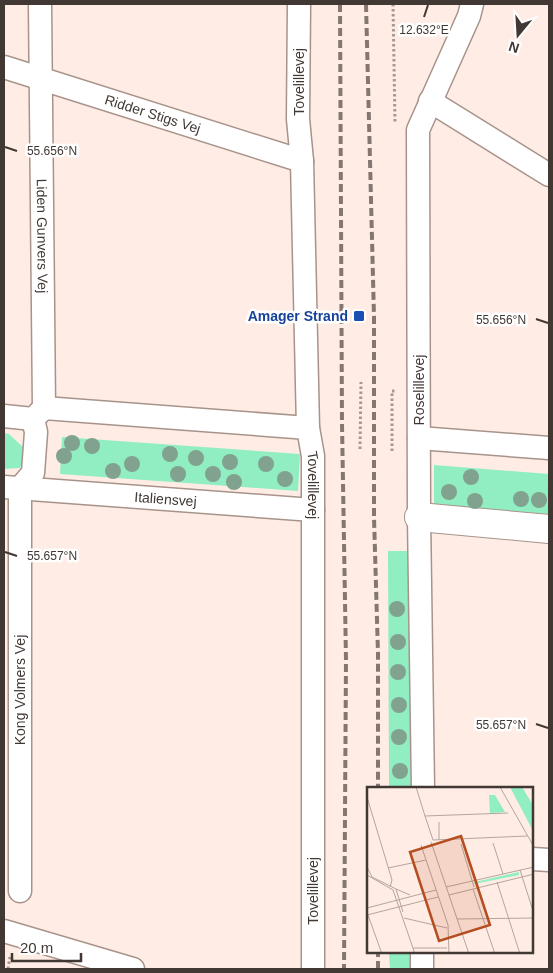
<svg xmlns="http://www.w3.org/2000/svg" width="553" height="973" font-family="Helvetica,sans-serif">
  <rect width="100%" height="100%" fill="#ffede5"/>
  <path fill="#91edc2" d="M4,433L9,434L24,448L25,458L20,468L4,469Z
    M62,437L300,454L298,491L60,474Z
    M434,465L549,474V514L434,505Z
    M388,551H416L411,719V788H389Z
    M389,952H411L410,969H390Z"/>
  <g fill="none" stroke-linecap="round" stroke-linejoin="round">
    <g stroke="#a8938a" stroke-width="25">
      <g id="minor">
        <path id="s1" d="M40,4L44,408"/>
        <path id="s2" d="M299,4L298,119L302,161L308,428L313,456V969"/>
        <path id="s3" d="M4,67L302,161"/>
        <path d="M430,101L549,175"/>
        <path d="M4,416L33,419L44,408L308,428"/>
        <path d="M419,438L549,448"/>
        <path id="s4" d="M4,487L313,510"/>
        <path d="M423,788L419,517L418,130L469,16L472,4"/>
        <path d="M532,859L549,860"/>
        <path d="M20,891V488L33,473L36,432L33,419"/>
        <path d="M4,931L133,969"/>
        <path d="M422,969V952"/>
      </g>
    </g>
    <g stroke="#a8938a" stroke-width="30">
      <path id="tertiary" d="M419,517L549,529"/>
    </g>
    <path stroke="#a59791" stroke-width="3" stroke-dasharray="2.5 2.5" stroke-linecap="butt" d="M393,4L395,123
      M360,449L361,382
      M392,451V391H396
      M8,969L10,957"/>
    <use href="#minor" stroke="#fff" stroke-width="22"/>
    <use href="#tertiary" stroke="#fff" stroke-width="28"/>
    <path stroke="#847772" stroke-width="4" stroke-dasharray="8 4" stroke-linecap="butt" d="M340,4L342,423L346,660L344,969
      M366,4L374,317V517L378,654V788
      M378,969V952"/>
  </g>
  <g fill="#80a28e">
    <circle cx="72" cy="443" r="8"/>
    <circle cx="92" cy="446" r="8"/>
    <circle cx="170" cy="454" r="8"/>
    <circle cx="64" cy="456" r="8"/>
    <circle cx="196" cy="458" r="8"/>
    <circle cx="230" cy="462" r="8"/>
    <circle cx="132" cy="464" r="8"/>
    <circle cx="266" cy="464" r="8"/>
    <circle cx="113" cy="471" r="8"/>
    <circle cx="178" cy="474" r="8"/>
    <circle cx="213" cy="474" r="8"/>
    <circle cx="471" cy="477" r="8"/>
    <circle cx="285" cy="479" r="8"/>
    <circle cx="234" cy="482" r="8"/>
    <circle cx="449" cy="492" r="8"/>
    <circle cx="521" cy="499" r="8"/>
    <circle cx="539" cy="500" r="8"/>
    <circle cx="475" cy="501" r="8"/>
    <circle cx="397" cy="609" r="8"/>
    <circle cx="398" cy="642" r="8"/>
    <circle cx="398" cy="672" r="8"/>
    <circle cx="399" cy="705" r="8"/>
    <circle cx="399" cy="737" r="8"/>
    <circle cx="400" cy="771" r="8"/>
  </g>
  <path fill="none" stroke="#413834" stroke-width="2" d="M424,17L428,5M5,147L17,151M536,319L548,323M5,552L17,556M536,724L548,728"/>
  <rect fill="#1a4fb4" stroke="#fff" stroke-width="2" x="353" y="310" width="12" height="12" rx="2.5"/>
  <g text-anchor="middle" dominant-baseline="central" stroke-width="5" stroke-linejoin="round" paint-order="stroke">
    <g font-size="14" fill="#413834" stroke="#fff">
      <text transform="translate(299 82) rotate(-90)">Tovelillevej</text>
      <text stroke="none"><textPath href="#s3" startOffset="156">Ridder Stigs Vej</textPath></text>
      <text stroke="none"><textPath href="#s1" startOffset="232">Liden Gunvers Vej</textPath></text>
      <text transform="translate(419 390) rotate(-90)">Roselillevej</text>
      <text stroke="none"><textPath href="#s2" startOffset="482">Tovelillevej</textPath></text>
      <text stroke="none"><textPath href="#s4" startOffset="162">Italiensvej</textPath></text>
      <text transform="translate(20 690) rotate(-90)">Kong Volmers Vej</text>
      <text transform="translate(313 891) rotate(-90)">Tovelillevej</text>
    </g>
    <g font-size="14" font-weight="bold" fill="#164399" stroke="#fff" text-anchor="end">
      <text x="348" y="316">Amager Strand</text>
    </g>
  </g>
  <g transform="translate(367 787)">
    <rect width="166" height="166" fill="#ffede5"/>
    <path d="M143,0H155L166,18V44ZM122,8H128L138,25L123,26ZM152,85V88L107,97L108,95Z" fill="#91edc2"/>
    <path fill="none" stroke="#b3a59e" stroke-width="1" d="M49,0L58,29L141,26M133,0L167,60M0,10L25,93L23,100M58,29L66,53L160,49M72,35V53M64,55L102,167M126,56L136,87M94,57L107,100M54,58L81,138L82,167M0,80L5,90L29,102L36,125M21,81L59,73M153,83L167,127M0,88L26,103L48,167M130,95L153,167M79,100L167,80M29,102L43,108M106,102L128,167M82,108L167,87M0,121L69,103M0,128L71,110M1,128L15,167M37,131L80,141M90,132L167,131M46,161H80"/>
    <path fill="#b44e21" fill-opacity="0.15" stroke="#b44e21" stroke-width="2.5" d="M94,49L123,138L72,154L43,65Z"/>
    <rect width="166" height="166" fill="none" stroke="#413834" stroke-width="2.5"/>
  </g>
  <g font-size="12" text-anchor="middle" fill="#413834" stroke="#fff" stroke-width="5" stroke-linejoin="round" paint-order="stroke">
    <text x="424" y="34">12.632°E</text>
    <text x="52" y="155">55.656°N</text>
    <text x="501" y="324">55.656°N</text>
    <text x="52" y="560">55.657°N</text>
    <text x="501" y="729">55.657°N</text>
  </g>
  <rect width="553" height="973" fill="none" stroke="#413834" stroke-width="10"/>
  <g transform="translate(518 35) rotate(198)" stroke="#ffffff" stroke-width="4" paint-order="stroke">
  <path d="M0-4L9 19L0 12L-9 19Z" fill="#413834"/>
  <text y="-8" font-size="14" font-weight="bold" text-anchor="middle" fill="#413834">N</text>
  </g>
  <path d="M12 953v8h69v-8" fill="none" stroke="#413834" stroke-width="2.5"/>
  <text x="20" y="953" font-size="15" fill="#413834" stroke="#ffffff" stroke-width="4" paint-order="stroke">20 m</text>
</svg>
